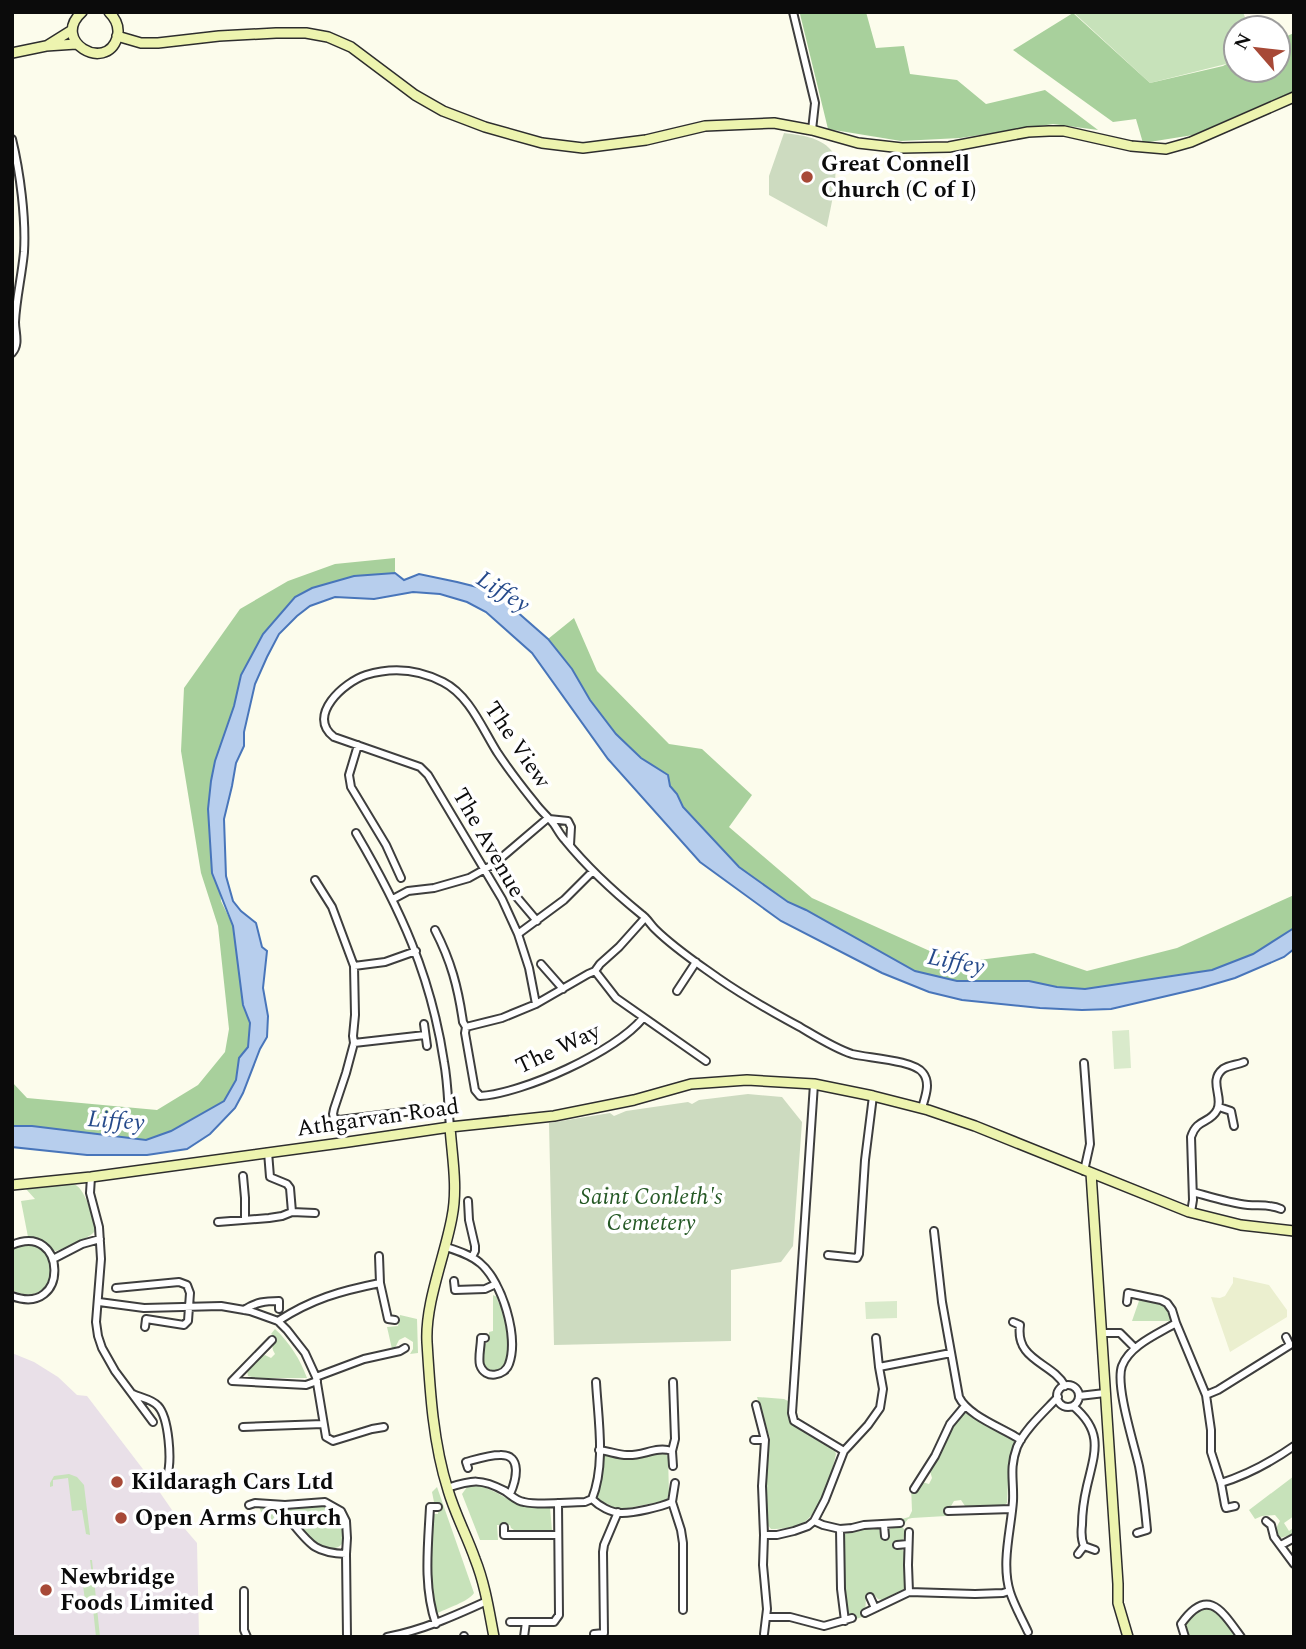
<svg xmlns="http://www.w3.org/2000/svg" width="1306" height="1649" font-family="Spectral,serif">
  <rect width="100%" height="100%" fill="#fcfcec"/>
  <path fill="#e9e0e8" d="M12,1353L34,1362L58,1377L77,1395L87,1396L152,1481L185,1529L197,1543L199,1637H12Z"/>
  <path fill="#ebefcf" d="M1233,1277L1269,1285L1287,1310V1317L1230,1352L1211,1297L1220,1298L1225,1296L1233,1283Z"/>
  <path fill="#c7e2ba" d="M1073,12H1243L1249,28H1236V59L1226,64L1150,83Z
    M72,1184C74,1184 76,1185 77,1186C85,1191 97,1223 94,1232C92,1236 61,1251 55,1251L39,1239L28,1237L21,1201L35,1199L26,1189Z
    M29,1244C70,1253 50,1311 12,1290V1249L18,1246Z
    M493,1295L497,1297L498,1302L503,1309C502,1316 505,1318 507,1324C511,1339 511,1380 487,1369L483,1362L484,1345L489,1341V1332L493,1331Z
    M1140,1298L1166,1306L1171,1318V1321H1132Z
    M400,1315L417,1319L418,1353L410,1354L413,1349V1342L405,1337L399,1340L395,1348L392,1349L387,1327L398,1326Z
    M275,1329C290,1343 300,1359 307,1378H256L248,1376L247,1371C251,1365 258,1357 265,1355L271,1358L275,1354C271,1348 272,1345 277,1339L271,1334Z
    M757,1397L784,1399L788,1401V1417L791,1424L835,1451L836,1454C832,1473 820,1513 803,1523C793,1528 782,1529 771,1529L767,1524L765,1471L770,1438Z
    M963,1412L1012,1438L1015,1442L1009,1461L1007,1503L1003,1506H965L961,1500L954,1501L951,1506L946,1508V1516L912,1518L908,1519L902,1527L905,1530L903,1541L896,1543V1548L902,1549L904,1552V1589L882,1600L878,1599L874,1595L866,1598L865,1616L856,1619L854,1616L848,1613L844,1591L845,1534C856,1531 868,1524 879,1529L881,1536L887,1535L889,1529L897,1527L902,1519L909,1517L912,1511L911,1486L916,1489L922,1482L929,1484L932,1478L930,1471L938,1457L949,1427Z
    M661,1452L666,1454L668,1457L669,1493L667,1499L664,1501L623,1509L615,1508L599,1500L597,1497L602,1458L604,1455L626,1458Z
    M69,1474L77,1477L84,1485L90,1535L86,1534L82,1510L72,1511L68,1478L53,1480V1486L50,1487V1483L54,1476Z
    M1294,1476V1516L1284,1523L1289,1531L1293,1528L1294,1534L1280,1538C1273,1533 1277,1526 1280,1521L1275,1515L1262,1516L1255,1519L1249,1510Z
    M477,1486C493,1488 505,1499 520,1505C529,1508 540,1507 550,1507L552,1531L517,1532L511,1528L510,1525H497L498,1540H480L462,1494L467,1487Z
    M437,1487L474,1593C468,1602 447,1608 436,1614L431,1596L432,1516L433,1514H438L439,1503L434,1502L432,1492Z
    M263,1505C274,1507 285,1508 296,1508C306,1508 319,1502 328,1507C347,1516 354,1559 322,1546C316,1544 309,1539 306,1533C302,1528 303,1523 301,1518L292,1514L287,1518L280,1517L275,1520L263,1518L259,1506Z
    M90,1560H92L100,1637H96L93,1609H86L82,1577L92,1575Z
    M1207,1608L1219,1613L1236,1637H1189L1185,1630C1185,1618 1196,1610 1207,1608Z"/>
  <path fill="#a8d09c" d="M832,12H866L876,48L904,46L910,74L957,80L986,104L1045,90L1098,130L1053,124L960,138L901,141L828,129L800,14Z
    M1073,13L1150,83L1223,66L1236,59V70H1278V40L1294,33V91L1193,135L1143,143L1136,119L1113,122L1013,50Z
    M395,558V573L354,576L312,588L295,597L263,634L241,675L234,706L215,761L211,781L221,901L233,926L243,1005L250,1023L248,1047L239,1058L236,1080L224,1101L171,1131L146,1140L32,1126H12V1082L27,1098L157,1110L198,1085L225,1052L229,1029L218,926L201,873L181,751L184,688L240,609L288,581L335,564Z
    M574,618L597,671L669,744L702,749L752,795L729,827L812,898L932,952L963,962L1034,953L1087,971L1177,948L1294,895V928L1257,952L1212,970L1085,989L1057,987L1024,981H957L915,971L806,910L788,902L739,867L683,807L677,794L670,786L668,775L641,758L616,734L590,700L572,669L548,639Z"/>
  <path fill="#cddbc0" d="M784,133C800,135 820,137 831,150C842,164 830,210 827,227L769,195V176Z
    M748,1094L782,1097L802,1122L793,1246L781,1262L731,1270V1341L554,1345L549,1123L610,1113L614,1116L626,1111L688,1102L692,1104L699,1100Z"/>
  <path fill="#d9eacb" d="M1129,1030L1131,1068L1114,1069L1112,1031Z
    M897,1301V1318L866,1319L865,1302Z"/>
  <path fill="#b7ceed" stroke="#4875ba" stroke-width="2" d="M395,573L404,580L419,574L457,582L477,587L492,594L507,603L548,639L572,669L590,700L616,734L641,758L668,775L670,786L677,794L683,807L739,867L788,902L806,910L915,971L957,981H1029L1057,987L1085,989L1212,970L1253,954L1294,928V949L1284,957L1235,978L1201,988L1111,1009L1082,1010L1040,1008L962,1000L929,992L882,973L781,921L700,862L608,759L532,653L486,612L467,602L440,594L413,592L374,599L335,597L310,606L297,616L279,634L267,657L255,684L244,732V746L236,763L232,786L224,819L226,876L233,901L241,911L256,923L262,947L267,951L263,988L268,1016L267,1037L260,1049L243,1093L235,1108L210,1134L187,1149L147,1155H87L12,1147V1126H32L146,1140L171,1131L224,1101L236,1080L239,1058L248,1047L250,1023L243,1005L233,926L212,873L208,809L211,781L215,761L234,706L241,675L263,634L295,597L312,588L354,576Z"/>
  <g fill="none" stroke-linecap="round" stroke-linejoin="round">
    <g stroke="#3e3e3e" stroke-width="10">
      <path id="street" d="M793,12L815,103L812,130
        M12,139C20,172 26,218 24,252C22,275 16,299 15,322C15,333 20,344 12,353
        M358,745L349,775L351,787L386,845L401,878
        M549,819L568,821L571,827L570,845
        M356,833C400,908 431,975 444,1062C448,1083 448,1105 450,1127
        M315,880L332,907L354,966L355,1015L353,1036L354,1043L346,1073L334,1109L333,1114L334,1118L339,1120L430,1109
        M515,895L537,921
        M393,899L408,891L434,888L469,878L494,864L548,818
        M435,930C451,961 458,987 463,1022L466,1027L465,1033L475,1090L480,1096C524,1093 615,1052 643,1018
        M518,934L564,900L593,871
        M541,964L563,989
        M354,966L385,962L416,951
        M595,971L616,998L706,1061
        M677,991L696,962
        M536,1004L529,968L518,934L502,899L428,775L420,767L334,737C306,716 344,682 366,675C392,667 418,669 443,682C469,695 482,728 497,752C509,770 522,787 535,803C540,810 547,816 553,823C557,828 560,835 565,840C587,867 614,892 641,914C647,918 650,924 655,929C674,948 697,963 718,978C744,996 772,1012 800,1027C817,1037 834,1048 852,1054C867,1058 914,1060 923,1073C931,1083 925,1097 922,1108
        M424,1024L427,1046
        M466,1027L502,1018L536,1004L588,974L595,971L600,964L619,947L645,918
        M354,1043L425,1035
        M814,1084L792,1413L794,1421L844,1451
        M1219,1107L1231,1111L1234,1126
        M268,1152L270,1177L287,1184L290,1188L292,1212
        M1084,1171L1090,1144L1084,1063
        M243,1176L245,1198V1219
        M91,1177L90,1193L99,1227L101,1259L96,1322L98,1336L102,1348L115,1371L153,1422
        M1193,1192C1211,1197 1229,1203 1248,1205C1259,1206 1270,1204 1281,1209
        M468,1201L469,1220L475,1246V1251L472,1257
        M1191,1212L1193,1200L1191,1137C1197,1118 1210,1124 1217,1110C1224,1097 1208,1081 1223,1069C1229,1065 1237,1065 1244,1062
        M218,1222L269,1218L282,1216L292,1212L315,1213
        M934,1231L942,1302L959,1397C968,1416 1003,1428 1021,1440
        M12,1245C67,1221 70,1318 12,1296
        M446,1247C458,1251 471,1255 480,1263C502,1281 519,1337 509,1364C505,1376 485,1380 480,1365C478,1358 481,1346 481,1338H485
        M828,1255L857,1258L859,1254L865,1160L873,1096
        M379,1256L380,1283L388,1319L395,1320
        M53,1259L82,1244L100,1239
        M454,1281L455,1290L485,1289L496,1284
        M116,1288L179,1282L187,1285L190,1293L188,1321L184,1325L146,1319L145,1327
        M99,1302L144,1308L221,1306L250,1311L278,1321L287,1330L305,1353L316,1377L326,1437L333,1441L372,1429L384,1427
        M1127,1302L1128,1293L1161,1300L1167,1303L1172,1310L1176,1323L1206,1395L1211,1430V1452L1221,1483L1225,1505L1226,1508L1235,1506
        M244,1310C256,1302 265,1301 279,1301V1309
        M278,1321C312,1299 340,1291 380,1283
        M1013,1322L1020,1325C1015,1361 1052,1362 1065,1386
        M1102,1333H1120L1135,1348
        M272,1340L232,1381L306,1385L317,1381
        M879,1367L951,1353
        M316,1377L364,1359L400,1351L405,1348
        M1057 1396a11 11 0 1 1 22 0a11 11 0 1 1-22 0Z
        M133,1394C141,1398 152,1399 158,1406C169,1418 172,1461 167,1476C166,1479 164,1483 162,1486
        M1206,1395L1218,1390L1290,1345L1286,1337
        M1079,1396L1105,1393
        M756,1405L765,1440L762,1486L764,1535L763,1565L767,1609L764,1634
        M1073,1406C1104,1432 1095,1452 1087,1486C1084,1499 1082,1512 1082,1525C1081,1533 1081,1539 1084,1546L1078,1554
        M243,1427L323,1424
        M754,1440H765
        M599,1450C609,1451 618,1455 627,1455C643,1456 656,1446 672,1451
        M673,1466L672,1451L675,1439L673,1382
        M468,1468L466,1462C477,1459 489,1455 500,1455C523,1454 516,1481 510,1494
        M1221,1483C1247,1475 1271,1462 1294,1446
        M447,1488C472,1480 481,1478 505,1491C511,1495 516,1501 524,1502C541,1506 567,1502 585,1502L592,1499C599,1506 611,1513 622,1513C635,1513 660,1507 672,1502L675,1483
        M914,1489L935,1456L950,1424L965,1406
        M592,1499C606,1464 598,1419 596,1382
        M672,1502L681,1530L683,1543V1610
        M249,1505L255,1503L285,1505L325,1502L341,1511L346,1521L347,1538L346,1554L347,1637
        M948,1511L1012,1509
        M814,1521L823,1525L840,1529L852,1528L864,1525L900,1523
        M1266,1521L1271,1525L1274,1537L1294,1564
        M294,1525C311,1546 317,1553 346,1554
        M884,1525L885,1536
        M504,1527V1535H558
        M840,1529L841,1589L845,1621
        M909,1532L908,1565L909,1592
        M1137,1533L1147,1530C1145,1509 1143,1487 1139,1466C1134,1444 1115,1385 1122,1366C1130,1345 1158,1334 1176,1323
        M764,1535H777L794,1531L808,1526L814,1521L825,1500L844,1451L868,1425L880,1408L883,1389L879,1367L876,1338
        M897,1545L908,1544
        M1281,1545L1294,1538
        M1084,1546L1095,1550
        M244,1591V1630L247,1637
        M870,1597L875,1608
        M865,1613L909,1592L975,1594L1003,1593L1009,1591
        M767,1617H790L824,1626L852,1618
        M510,1622H554L559,1615L558,1503
        M436,1624C423,1587 428,1546 430,1507H438
        M1028,1632C1022,1619 1014,1605 1010,1592C1001,1563 1011,1530 1013,1501C1014,1480 1009,1469 1017,1447C1025,1429 1044,1412 1058,1397
        M594,1634L604,1633L603,1552L604,1545L618,1512
        M464,1636V1637
        M387,1637C423,1630 454,1616 487,1601
        M524,1637L526,1622
        M1185,1637L1181,1624C1208,1586 1222,1611 1241,1637"/>
    </g>
    <g stroke="#2d2d2d" stroke-width="12">
      <path id="secondary" d="M82,12C50,41 106,73 117,38C120,28 116,19 109,12
        M117,36L141,43H158L219,36L276,33H306L328,37L351,47L415,95L443,111L485,127L542,143L583,148L646,140L705,126L774,123L812,130L858,143L902,148L949,147L1028,132L1049,131H1064L1131,146L1166,149L1191,142L1294,97
        M48,45L72,30
        M12,53L46,46L76,44
        M450,1127C452,1156 458,1187 452,1217C445,1256 425,1303 427,1342C430,1391 433,1443 448,1490C455,1514 467,1536 475,1559C485,1584 489,1611 494,1637
        M1091,1173L1118,1584V1603L1128,1637
        M12,1185L91,1177L348,1142L450,1127L554,1116L634,1100L691,1084L747,1080L814,1084L873,1096L928,1110L975,1126L1189,1212L1241,1225L1294,1231"/>
    </g>
    <use href="#street" stroke="#fff" stroke-width="6"/>
    <use href="#secondary" stroke="#edf4af" stroke-width="9"/>
  </g>
  <g fill="#a74937" stroke="#fff" stroke-width="2.5">
    <circle cx="807" cy="177" r="7"/>
    <circle cx="117" cy="1482" r="7"/>
    <circle cx="121" cy="1518" r="7"/>
    <circle cx="46" cy="1590" r="7"/>
  </g>
  <g text-anchor="middle" dominant-baseline="central" stroke-width="7" stroke-linejoin="round" paint-order="stroke">
    <g font-size="23" font-weight="bold" fill="#0b0b0b" stroke="#fff" text-anchor="start">
      <text x="821" y="164">Great Connell<tspan x="821" dy="26">Church (C of I)</tspan></text>
      <text x="131" y="1482">Kildaragh Cars Ltd</text>
      <text x="135" y="1518">Open Arms Church</text>
      <text x="60" y="1577">Newbridge<tspan x="60" dy="26">Foods Limited</tspan></text>
    </g>
    <g font-size="23" fill="#0b0b0b" stroke="#fff">
      <text transform="translate(517 745) rotate(56)">The View</text>
      <text transform="translate(488 843) rotate(60)">The Avenue</text>
      <text transform="translate(558 1049) rotate(-25)">The Way</text>
      <text transform="translate(378 1118) rotate(-8)">Athgarvan Road</text>
    </g>
    <g font-size="23" font-style="italic" fill="#255925" stroke="#fff">
      <text x="651" y="1197">Saint Conleth's<tspan x="651" dy="26">Cemetery</tspan></text>
    </g>
    <g font-size="24" font-style="italic" fill="#264a8b" stroke="#fff">
      <text transform="translate(503 592) rotate(32)">Liffey</text>
      <text transform="translate(956 962) rotate(11)">Liffey</text>
      <text transform="translate(116 1121) rotate(4)">Liffey</text>
    </g>
  </g>
  <rect width="1306" height="1649" fill="none" stroke="#0b0b0b" stroke-width="28"/>
  <g transform="translate(1257 49) rotate(298)"><circle r="33" fill="#ffffff" stroke="#9d9d9d" stroke-width="2"/>
  <path d="M0-5L12 26L0 18L-12 26Z" fill="#a74937"/>
  <text y="-10" font-size="19" font-weight="bold" text-anchor="middle" fill="#0b0b0b">N</text>
  </g>
</svg>
